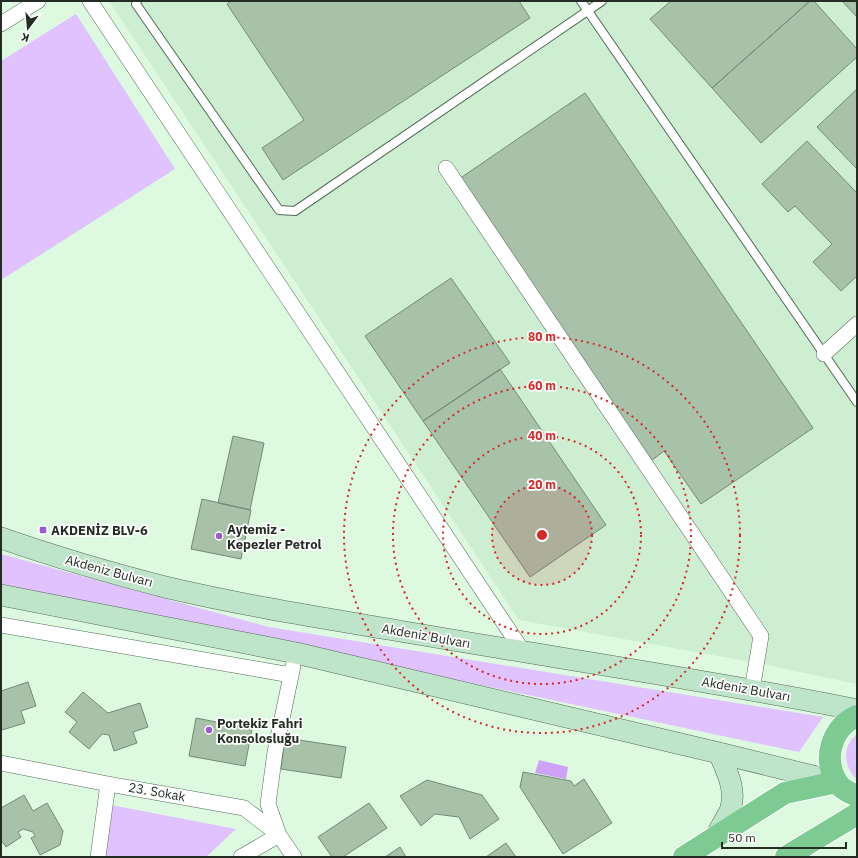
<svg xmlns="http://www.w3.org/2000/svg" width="858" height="858" font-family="'IBM Plex Sans',sans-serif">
  <rect width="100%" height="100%" fill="#ddf9e0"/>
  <path fill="#cdeed0" d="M109,1H857V684L762,664L519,620Z"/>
  <path fill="#e0c2ff" d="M76,14L175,169L1,280V61Z
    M1,554L269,627L823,717L799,752L1,584Z
    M857,734V780C844,767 841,747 857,734Z
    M111,805L236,829L206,857H105Z"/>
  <path fill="#cea3f7" d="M539,760L568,767L566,779L535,773Z"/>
  <path fill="#a8c2aa" stroke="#728b75" d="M231,1H519L530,18L283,180L262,148L304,120L227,4Z
    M671,1H810L712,88L650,19Z
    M810,1H814L857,49V57L761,143L712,88Z
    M842,1H857V17Z
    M857,89V169L817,127Z
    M585,93L813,428L701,504L664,451L651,461L459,179Z
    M807,141L857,193V276L841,291L813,262L832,244L795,206L788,212L762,184Z
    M451,278L510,363L423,421L365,336Z
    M500,369L606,525L530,577L423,421Z
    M233,436L264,443L250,510L218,503Z
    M202,499L251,510L241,559L191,549Z
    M28,682L36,706L21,711L25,723L2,730L1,726V691Z
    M83,692L108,713L140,703L148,727L133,732L137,743L114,751L109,735L102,734L89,749L69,732L77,722L65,712Z
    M196,718L252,729L245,766L189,756Z
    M285,738L346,747L341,778L281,769Z
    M523,772L571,781L574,786L584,779L612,823L563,854L520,787Z
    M427,780L482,795L499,819L470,839L459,817L435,814L421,826L400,796Z
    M24,795L33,811L47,803L63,831L60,845L40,855L31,838L35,836L33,832L23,829L18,832L21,837L6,847L1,840V808Z
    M369,803L387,828L343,857H332L318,837Z
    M506,843L516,857H486Z
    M400,847L406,857H385Z"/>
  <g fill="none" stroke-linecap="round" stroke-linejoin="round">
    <g stroke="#546c57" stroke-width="10">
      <path id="lane" d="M137,1L136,4L279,210L295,211L602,1
        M581,1L857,402"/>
    </g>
    <g stroke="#546c57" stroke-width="16">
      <path id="street" d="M90,1L524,653
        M1,24L38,1
        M446,168L761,636L752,690
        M824,354L857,324
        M1,625L291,675
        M1,763L108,784L244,808L279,835L294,857
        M98,857L108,784
        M241,857L279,835L268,804L275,752L293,666"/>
    </g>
    <g stroke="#546c57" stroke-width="22">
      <path id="secondary" d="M1,538C55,557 110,573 165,587C241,605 317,617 394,630C548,657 704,679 857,710
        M1,595L296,653L719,753L837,782
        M716,836C720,828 726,819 730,811C737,790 727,772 719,753"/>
    </g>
    <g stroke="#fff" stroke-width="24">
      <path id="primary" d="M857,716C832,727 822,758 837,782C841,789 850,793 857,796
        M684,857L785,793L837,782
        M786,857L857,814"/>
    </g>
    <use href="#lane" stroke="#fff" stroke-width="8"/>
    <use href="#street" stroke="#fff" stroke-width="15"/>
    <use href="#secondary" stroke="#bee4c9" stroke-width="21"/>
    <use href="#primary" stroke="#7dca93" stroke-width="22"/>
  </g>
  <circle cx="542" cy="535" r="50" fill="#d62828" fill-opacity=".12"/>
  <g fill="none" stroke="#d62828" stroke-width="2" stroke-dasharray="2 4">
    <circle cx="542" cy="535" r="50"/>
    <circle cx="542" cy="535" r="99"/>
    <circle cx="542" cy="535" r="149"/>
    <circle cx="542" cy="535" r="198"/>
  </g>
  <g fill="#9b5bd1" stroke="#fdfdfd" stroke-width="1.5">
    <rect x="39" y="526" width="8" height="8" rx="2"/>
    <circle cx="219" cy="536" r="4"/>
    <circle cx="209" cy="730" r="4"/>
  </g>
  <g text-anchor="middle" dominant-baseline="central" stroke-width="3.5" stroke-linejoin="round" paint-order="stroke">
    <g font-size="13" font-weight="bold" fill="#232d24" stroke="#fdfdfd" text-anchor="start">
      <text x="227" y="529">Aytemiz -<tspan x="227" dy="15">Kepezler Petrol</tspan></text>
      <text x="51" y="530">AKDENİZ BLV-6</text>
      <text x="217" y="723">Portekiz Fahri<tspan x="217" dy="15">Konsolosluğu</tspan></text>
    </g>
    <g font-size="13" fill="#232d24" stroke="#fdfdfd">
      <text transform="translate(109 571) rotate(15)">Akdeniz Bulvarı</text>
      <text transform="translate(426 636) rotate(10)">Akdeniz Bulvarı</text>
      <text transform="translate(746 689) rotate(10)">Akdeniz Bulvarı</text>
      <text transform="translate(157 792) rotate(10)">23. Sokak</text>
    </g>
  </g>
  <circle cx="542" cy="535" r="6" fill="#d62828" stroke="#fdfdfd" stroke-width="2"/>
  <g font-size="12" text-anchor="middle" font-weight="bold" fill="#d62828" stroke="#fdfdfd" stroke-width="3.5" stroke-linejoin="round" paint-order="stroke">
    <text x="542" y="341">80 m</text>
    <text x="542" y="390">60 m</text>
    <text x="542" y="440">40 m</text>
    <text x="542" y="489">20 m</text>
  </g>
  <rect width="858" height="858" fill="none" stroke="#232d24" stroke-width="4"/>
  <g transform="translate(28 28) rotate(196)" stroke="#fdfdfd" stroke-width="3" paint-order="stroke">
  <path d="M0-3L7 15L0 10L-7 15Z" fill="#232d24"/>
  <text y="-6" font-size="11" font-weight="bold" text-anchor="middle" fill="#232d24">K</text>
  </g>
  <path d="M722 842v6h124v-6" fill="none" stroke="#232d24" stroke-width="2"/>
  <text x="728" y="842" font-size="12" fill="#232d24" stroke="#fdfdfd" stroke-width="3" paint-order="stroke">50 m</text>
</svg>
